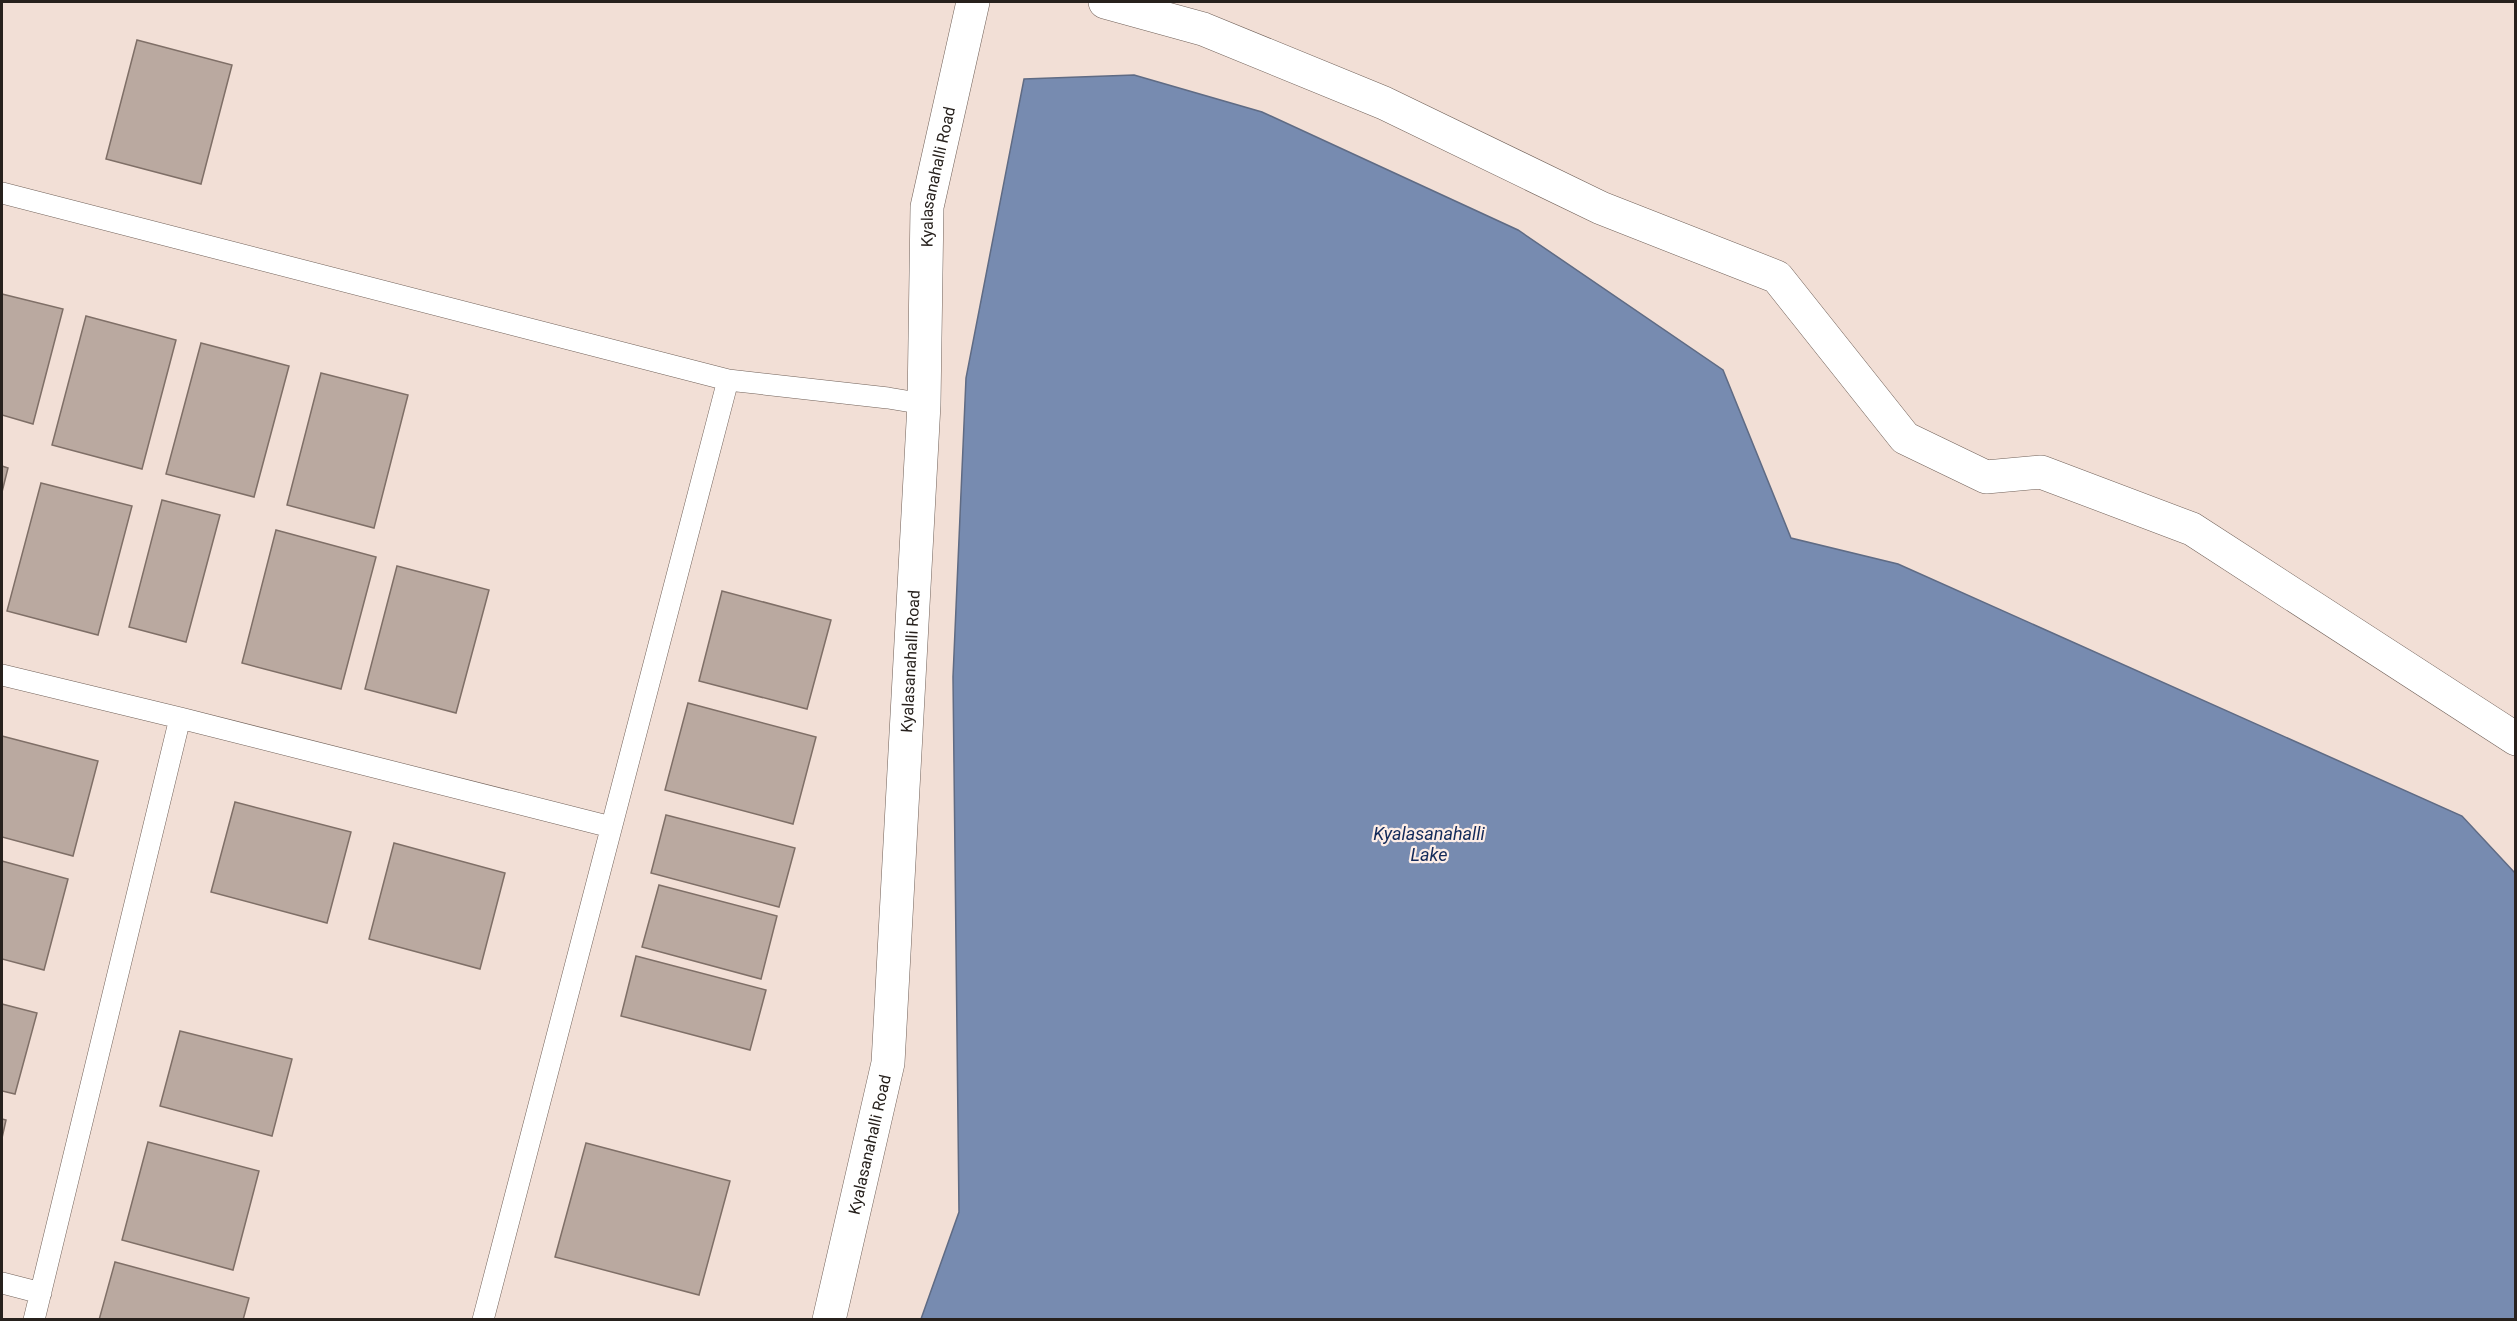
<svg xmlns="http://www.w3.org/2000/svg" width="2517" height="1321" font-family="Roboto,sans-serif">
  <rect width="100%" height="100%" fill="#f2dfd6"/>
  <path fill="#778bb0" stroke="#5f6b84" stroke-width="1.5" d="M1134,75L1262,112L1518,230L1723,370L1791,538L1898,564L2462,816L2515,873V1319H921L959,1212L953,677L966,378L1024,79Z"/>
  <path fill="#baa9a0" stroke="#7f6f67" stroke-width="1.5" d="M137,40L232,65L201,184L106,159Z
    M2,294L63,309L33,424L2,415Z
    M86,316L176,340L142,469L52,445Z
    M201,343L289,366L254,497L166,474Z
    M321,373L408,395L374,528L287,505Z
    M2,466L8,468L2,492Z
    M41,483L132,506L98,635L7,611Z
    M162,500L220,515L186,642L129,627Z
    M276,530L376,557L341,689L242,663Z
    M397,566L489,590L456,713L365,689Z
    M722,591L831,620L807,709L699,681Z
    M688,703L816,737L793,824L665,790Z
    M2,736L98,761L73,856L2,837Z
    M235,802L351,832L327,923L211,892Z
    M666,815L795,848L779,907L651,873Z
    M394,843L505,873L480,969L369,939Z
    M2,861L68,879L44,970L2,959Z
    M659,885L777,916L761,979L642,947Z
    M636,956L766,990L750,1050L621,1016Z
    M2,1004L37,1013L15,1094L2,1091Z
    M180,1031L292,1059L272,1136L160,1106Z
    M2,1119L6,1120L2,1138Z
    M148,1142L259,1171L233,1270L122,1240Z
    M586,1143L730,1181L699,1295L555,1257Z
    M115,1262L249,1298L243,1320H99Z"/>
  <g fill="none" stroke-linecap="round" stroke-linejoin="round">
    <g stroke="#716159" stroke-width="22">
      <path id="service" d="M2,193L728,380
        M2,675L180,718
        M2,1283L41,1293
        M34,1320L180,718L611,827
        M483,1320L728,380L888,398L924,404"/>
    </g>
    <g stroke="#716159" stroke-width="34">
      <path id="minor" d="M1105,2L1203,29L1384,103L1601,208L1777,277L1905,438L1986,477L2041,472L2192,529L2516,739"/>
    </g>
    <g stroke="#716159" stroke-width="34">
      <g id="tertiary">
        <path id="s1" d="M829,1320L888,1063L924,404L927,207L973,2"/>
      </g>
    </g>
    <use href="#service" stroke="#fff" stroke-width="21"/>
    <use href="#minor" stroke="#fff" stroke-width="33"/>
    <use href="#tertiary" stroke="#fff" stroke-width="33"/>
  </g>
  <g text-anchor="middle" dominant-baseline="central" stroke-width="4.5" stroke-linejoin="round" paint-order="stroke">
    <g font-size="16" fill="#27211d" stroke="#fdede6">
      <text stroke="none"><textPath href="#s1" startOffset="1152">Kyalasanahalli Road</textPath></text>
      <text stroke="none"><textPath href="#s1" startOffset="666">Kyalasanahalli Road</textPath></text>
      <text stroke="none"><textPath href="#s1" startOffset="180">Kyalasanahalli Road</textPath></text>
    </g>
    <g font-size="18" font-style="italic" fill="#132a5a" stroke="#fdede6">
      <text x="1429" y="833">Kyalasanahalli<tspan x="1429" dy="21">Lake</tspan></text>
    </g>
  </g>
  <rect width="2517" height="1321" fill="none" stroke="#27211d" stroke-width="6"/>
</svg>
